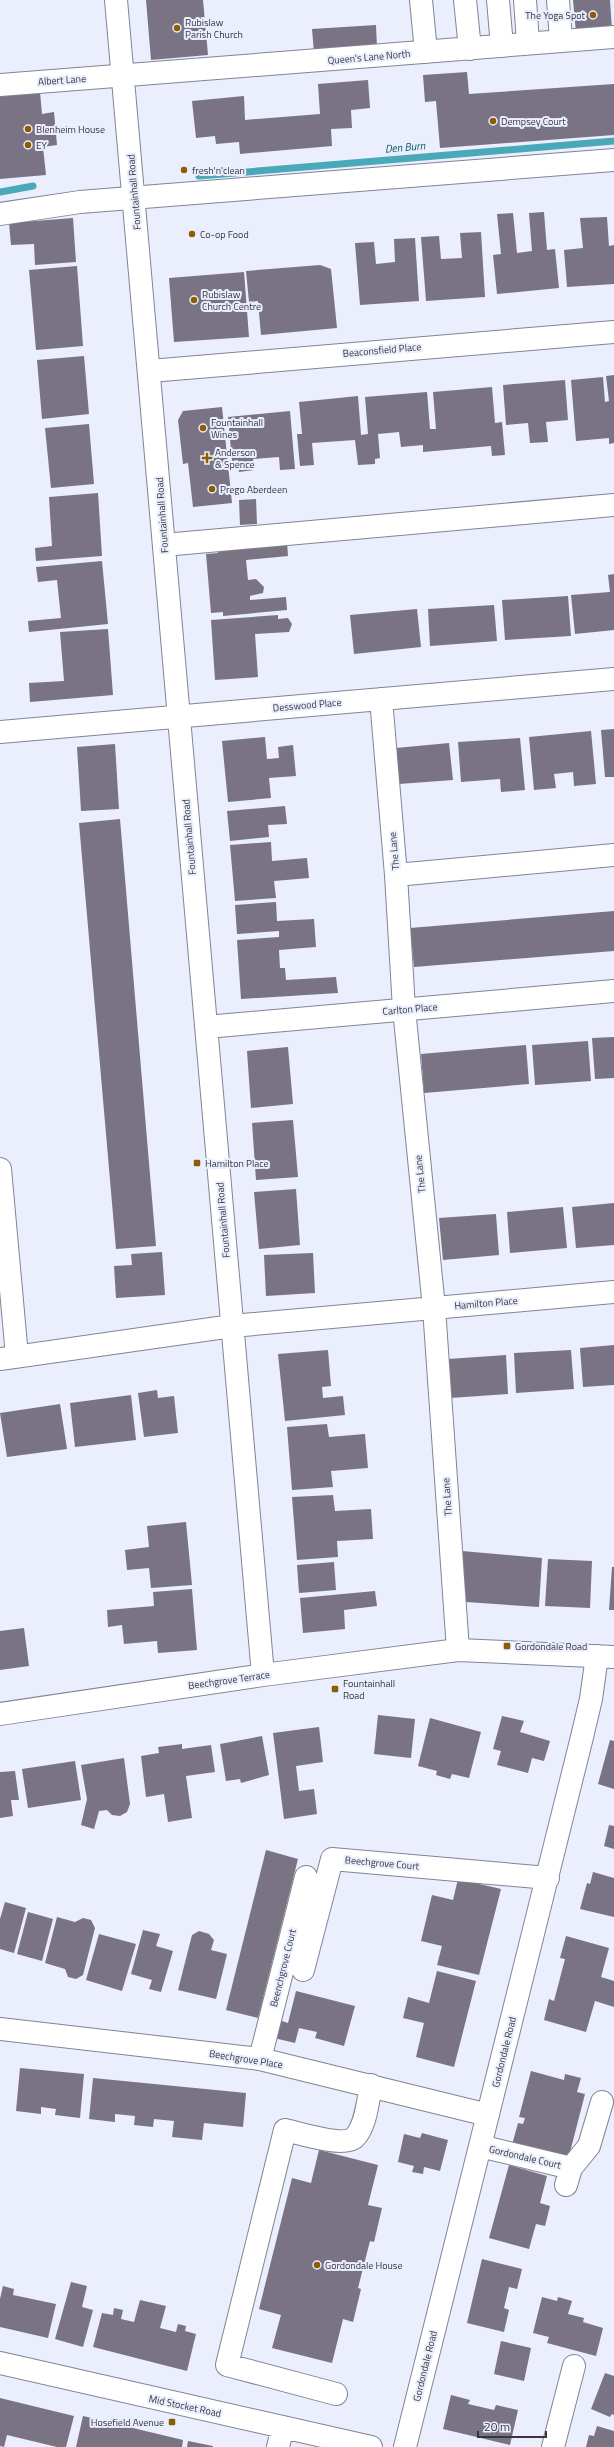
<svg xmlns="http://www.w3.org/2000/svg" width="614" height="2447" font-family="'Titillium Web',sans-serif">
  <rect width="100%" height="100%" fill="#eaeefd"/>
  <g fill="none" stroke-linecap="round" stroke-linejoin="round">
    <path stroke="#49a9b8" stroke-width="7" d="M199,176L614,141
      M0,192L33,186"/>
  </g>
  <path fill="#7a7383" d="M146,0H203L208,55L151,60Z
    M573,0H610L612,30L576,33Z
    M376,25L377,48L314,53L312,29Z
    M467,72L469,94L614,84V135L440,148L436,101L425,102L423,75Z
    M368,80L370,108L351,110L352,128L331,129L332,146L240,154L239,142L216,144L215,136L196,138L192,101L244,96L245,120L320,114L318,84Z
    M40,92L42,114L54,112L57,145L43,147L46,175L0,179V96Z
    M544,212L547,250L555,249L559,288L497,294L493,255L501,254L497,214L513,213L517,253L532,251L529,213Z
    M607,217L609,246L614,245V284L567,287L564,250L583,248L580,218Z
    M73,218L76,262L35,265L34,244L11,245L9,223Z
    M481,232L485,297L426,301L421,237L439,236L441,259L462,258L460,233Z
    M415,238L419,301L360,305L355,243L374,242L376,264L395,262L394,239Z
    M320,265L331,269L337,328L261,335L258,301L249,302L246,271Z
    M77,266L83,346L36,350L29,270Z
    M244,272L249,337L174,342L169,278Z
    M84,356L89,414L42,419L37,360Z
    M614,375V443L609,444V438L576,441L571,380L603,377L605,402L609,401L606,376Z
    M565,380L568,420L546,422L548,442L530,443L528,423L506,425L503,385Z
    M492,387L495,423L502,422L505,455L492,456L491,446L423,452V445L401,447L399,432L378,434L380,458L375,459V464L358,465L355,440L312,443L314,465L300,466L297,434H302L299,402L358,396L361,435L368,434L365,397L427,392L430,429H436L433,392Z
    M222,407L232,503L193,507L188,463L183,464L178,420L183,411Z
    M290,411L295,469L280,470L279,457L253,459L254,470L239,472L238,460L232,461L228,417Z
    M89,424L94,484L51,488L45,428Z
    M98,493L102,556L36,561L35,548L52,546L49,497Z
    M256,499L257,524L240,525L239,500Z
    M287,542L288,556L246,560L248,580L256,579L264,587L263,593L250,596V600L286,597L287,610L223,616V612L211,613L206,554L218,553L217,549Z
    M102,561L108,624L29,632L28,621L61,618L57,580L38,582L36,567Z
    M614,574V630L575,634L571,595L610,592L608,575Z
    M568,596L571,636L505,640L502,600Z
    M494,605L497,641L430,646L428,609Z
    M417,609L421,647L354,654L350,615Z
    M278,615V619L288,618L292,624L289,632L255,634L258,677L215,680L211,620Z
    M108,629L113,695L30,702L29,683L64,681L60,632Z
    M614,729V777H605L601,730Z
    M591,731L596,784L574,786L573,772L554,774L556,788L534,790L529,737Z
    M265,737L267,759L279,758L278,747L293,745L296,776L269,778L271,798L228,802L222,741Z
    M520,738L525,790L501,792L500,779L461,782L458,742Z
    M449,743L453,780L399,784L396,748Z
    M115,744L119,809L81,811L77,747Z
    M285,806L287,824L268,825L269,837L230,841L227,811Z
    M120,819L156,1246L116,1249L79,823Z
    M271,842L272,861L307,858L309,878L274,881L276,898L235,901L230,845Z
    M276,902L277,921L314,919L316,947L279,950L280,968H285L286,980L336,977L338,993L241,999L237,940L279,937V931L237,934L235,905Z
    M614,911V951L414,967L410,928Z
    M614,1037V1078L595,1079L592,1038Z
    M588,1041L591,1081L535,1085L532,1045Z
    M526,1045L529,1084L424,1093L421,1054Z
    M288,1047L293,1104L251,1108L247,1051Z
    M293,1120L298,1177L256,1180L252,1123Z
    M296,1189L300,1245L259,1249L254,1192Z
    M614,1203V1245L576,1248L572,1207Z
    M563,1207L567,1248L510,1253L507,1212Z
    M496,1214L499,1255L443,1260L439,1218Z
    M162,1252L165,1295L116,1298L114,1266L132,1265L131,1254Z
    M313,1253L315,1293L266,1296L264,1255Z
    M614,1345V1385L583,1387L580,1348Z
    M328,1350L331,1386L322,1387L323,1398L343,1396L345,1415L285,1421L278,1354Z
    M571,1350L574,1389L516,1393L514,1353Z
    M506,1355L508,1394L450,1398L448,1359Z
    M157,1390L158,1398L174,1396L178,1433L144,1437L138,1393Z
    M131,1395L136,1440L75,1447L70,1403Z
    M60,1404L67,1449L7,1457L0,1413Z
    M327,1424L329,1437L365,1434L368,1468L331,1471L333,1487L292,1490L287,1427Z
    M333,1495L335,1511L371,1509L373,1539L337,1541L338,1557L297,1560L292,1497Z
    M186,1522L192,1585L151,1588L149,1568L127,1570L125,1550L149,1547L147,1526Z
    M462,1551L542,1558L539,1607L466,1602Z
    M548,1559L592,1561L590,1608L545,1606Z
    M334,1562L336,1590L299,1593L297,1565Z
    M612,1567H614V1610H609Z
    M192,1589L197,1650L158,1653L157,1641L124,1644L122,1625L108,1627L107,1610L154,1606L153,1592Z
    M375,1591L377,1606L344,1610L345,1629L303,1633L300,1598Z
    M24,1628L29,1666L0,1670V1631Z
    M378,1715L415,1719L411,1758L374,1754Z
    M502,1716L524,1721L520,1732L550,1741L544,1761L532,1758L528,1773L497,1765L501,1751L493,1749Z
    M430,1718L481,1732L469,1778L452,1774L450,1779L436,1775L437,1771L418,1766Z
    M319,1727L323,1762L296,1766L299,1791L314,1789L317,1814L284,1819L273,1733Z
    M262,1736L269,1775L241,1783L240,1779L226,1781L220,1744Z
    M610,1740L614,1741V1789L598,1784Z
    M182,1744V1749L211,1745L215,1772L186,1776L192,1818L168,1822L164,1794L146,1797L141,1756L159,1753L158,1747Z
    M124,1758L130,1804L127,1812L120,1816L112,1815L107,1810L99,1811L94,1829L81,1825L87,1799L81,1765Z
    M75,1761L81,1800L28,1808L22,1769Z
    M15,1771L19,1800H11L13,1816L0,1818V1772Z
    M609,1825L614,1826V1849L604,1846Z
    M266,1850L298,1859L258,2018L226,2010Z
    M593,1872L614,1878V1917L580,1909L587,1883L590,1884Z
    M458,1879L501,1889L479,1975L437,1965L442,1946L421,1941L432,1895L453,1900Z
    M5,1902L26,1908L14,1953L0,1949V1919Z
    M28,1912L53,1919L42,1961L17,1954Z
    M57,1917L75,1922L83,1918L91,1920L95,1928L83,1975L76,1979L68,1977L65,1969L45,1963Z
    M143,1930L160,1934L156,1946L173,1951L161,1992L149,1989L152,1980L131,1974Z
    M199,1931L209,1934L214,1940L211,1950L227,1954L216,1999L178,1990L192,1935Z
    M99,1934L136,1944L122,1991L86,1980Z
    M566,1936L609,1948L601,1977L614,1981V2007L595,2001L586,2032L544,2020L549,1999L554,2001L565,1959L560,1958Z
    M437,1971L476,1981L454,2067L416,2057L424,2023L403,2018L408,1997L429,2003Z
    M296,1991L355,2006L344,2046L315,2038L317,2032L299,2028L295,2043L274,2038L279,2020L288,2023Z
    M20,2068L84,2074L80,2118L55,2115L56,2109L41,2107V2114L16,2111Z
    M531,2071L564,2080L565,2074L581,2078L577,2092L585,2094L569,2156L545,2150L544,2154L512,2145L518,2123L523,2124L525,2118L519,2117Z
    M93,2078L246,2093L243,2127L204,2123L202,2140L172,2137L174,2121L154,2119L153,2127L134,2125L135,2116L115,2114V2122L89,2119Z
    M422,2133L448,2140L440,2171L424,2167L423,2174L412,2172L414,2166L398,2162L404,2134L420,2138Z
    M319,2150L378,2165L368,2205L382,2208L374,2242L370,2241L358,2288L361,2289L353,2322L343,2319L332,2363L272,2348L281,2315L259,2309L292,2178L311,2183Z
    M509,2165L547,2176L540,2203L550,2206L545,2226L536,2224L529,2249L489,2238Z
    M482,2259L522,2269L517,2289L509,2287L504,2308L509,2310L504,2332L467,2323Z
    M71,2282L87,2286L82,2307L93,2310L83,2347L55,2339Z
    M3,2286L14,2289L13,2295L56,2304L48,2338L0,2327V2299Z
    M542,2297L557,2301L558,2297L572,2301L568,2314L584,2318L583,2322L603,2328L596,2356L547,2343L549,2337L533,2333Z
    M140,2300L166,2306L160,2328L176,2332L178,2324L186,2326L185,2331L196,2334L187,2371L93,2347L102,2313L113,2315L114,2308L123,2310L121,2319L134,2322Z
    M501,2341L531,2348L524,2381L494,2374Z
    M605,2373L614,2376V2415L612,2414L610,2417L591,2409Z
    M451,2395L470,2400L468,2404L494,2410L496,2405L518,2410L510,2445L443,2429Z
    M0,2398L74,2416L66,2447H57L7,2435L4,2447L0,2446Z
    M83,2416L183,2440L182,2447H76Z
    M597,2426L614,2431V2447H586L589,2435L594,2436Z
    M188,2441L213,2446V2447H187Z"/>
  <g fill="none" stroke-linecap="round" stroke-linejoin="round">
    <g stroke="#808494" stroke-width="24">
      <path id="minor" d="M116,0L263,1675
        M421,0L426,52
        M465,0L470,49
        M498,0L502,46
        M525,0L528,43
        M558,0L561,40
        M0,85L614,37
        M0,214L80,202L614,160
        M150,371L614,332
        M164,545L614,505
        M381,699L396,875L404,1009L434,1308L458,1650
        M0,732L614,679
        M396,875L614,855
        M206,1027L614,991
        M0,1169L17,1356
        M0,1359L232,1326L614,1292
        M0,1714L263,1675L458,1650L614,1657
        M303,1970L332,1859L548,1878
        M0,2029L260,2059L488,2115
        M260,2059L306,1877
        M480,2146L571,2168
        M566,2185L571,2168L589,2146L602,2102
        M0,2363L371,2447
        M336,2394L227,2365L285,2130C299,2133 342,2147 354,2138C366,2127 368,2100 371,2085
        M278,2447L283,2427
        M405,2447L582,1737L591,1699L597,1656
        M553,2447L574,2366"/>
    </g>
    <use href="#minor" stroke="#fff" stroke-width="22"/>
  </g>
  <g fill="#8d5d06" stroke="#eaeefd" stroke-width="1.5">
    <circle cx="593" cy="15" r="4"/>
    <circle cx="177" cy="28" r="4"/>
    <circle cx="493" cy="121" r="4"/>
    <circle cx="28" cy="129" r="4"/>
    <circle cx="28" cy="145" r="4"/>
    <circle cx="184" cy="170" r="4"/>
    <circle cx="192" cy="234" r="4"/>
    <circle cx="194" cy="300" r="4"/>
    <circle cx="203" cy="428" r="4"/>
    <path d="M205 452h4v4h4v4h-4v4h-4v-4h-4v-4h4z"/>
    <circle cx="212" cy="489" r="4"/>
    <rect x="193" y="1159" width="8" height="8" rx="2"/>
    <rect x="503" y="1642" width="8" height="8" rx="2"/>
    <rect x="331" y="1685" width="8" height="8" rx="2"/>
    <circle cx="317" cy="2265" r="4"/>
    <rect x="168" y="2418" width="8" height="8" rx="2"/>
  </g>
  <g text-anchor="middle" dominant-baseline="central" stroke-width="4" stroke-linejoin="round" paint-order="stroke">
    <g font-size="10" fill="#35373e" stroke="#eaeefd" text-anchor="start">
      <text x="585" y="15" text-anchor="end">The Yoga Spot</text>
      <text x="185" y="22">Rubislaw<tspan x="185" dy="12">Parish Church</tspan></text>
      <text x="501" y="121">Dempsey Court</text>
      <text x="36" y="129">Blenheim House</text>
      <text x="36" y="145">EY</text>
      <text x="192" y="170">fresh'n'clean</text>
      <text x="200" y="234">Co-op Food</text>
      <text x="202" y="294">Rubislaw<tspan x="202" dy="12">Church Centre</tspan></text>
      <text x="211" y="422">Fountainhall<tspan x="211" dy="12">Wines</tspan></text>
      <text x="215" y="452">Anderson<tspan x="215" dy="12">&amp; Spence</tspan></text>
      <text x="220" y="489">Prego Aberdeen</text>
      <text x="205" y="1163">Hamilton Place</text>
      <text x="515" y="1646">Gordondale Road</text>
      <text x="343" y="1683">Fountainhall<tspan x="343" dy="12">Road</tspan></text>
      <text x="325" y="2265">Gordondale House</text>
      <text x="164" y="2422" text-anchor="end">Hosefield Avenue</text>
    </g>
    <g font-size="10" fill="#35373e" stroke="#eaeefd">
      <text transform="translate(369 57) rotate(-5)">Queen's Lane North</text>
      <text transform="translate(62 80) rotate(-4)">Albert Lane</text>
      <text transform="translate(134 192) rotate(-95)">Fountainhall Road</text>
      <text transform="translate(382 350) rotate(-5)">Beaconsfield Place</text>
      <text transform="translate(162 515) rotate(-94)">Fountainhall Road</text>
      <text transform="translate(307 705) rotate(-5)">Desswood Place</text>
      <text transform="translate(189 837) rotate(-95)">Fountainhall Road</text>
      <text transform="translate(394 851) rotate(-95)">The Lane</text>
      <text transform="translate(410 1009) rotate(-5)">Carlton Place</text>
      <text transform="translate(420 1174) rotate(-96)">The Lane</text>
      <text transform="translate(223 1220) rotate(-95)">Fountainhall Road</text>
      <text transform="translate(486 1303) rotate(-5)">Hamilton Place</text>
      <text transform="translate(447 1497) rotate(-94)">The Lane</text>
      <text transform="translate(229 1680) rotate(-8)">Beechgrove Terrace</text>
      <text transform="translate(382 1863) rotate(5)">Beechgrove Court</text>
      <text transform="translate(283 1968) rotate(-76)">Beenchgrove Court</text>
      <text transform="translate(504 2052) rotate(-76)">Gordondale Road</text>
      <text transform="translate(246 2059) rotate(9)">Beechgrove Place</text>
      <text transform="translate(525 2157) rotate(13)">Gordondale Court</text>
      <text transform="translate(425 2366) rotate(-76)">Gordondale Road</text>
      <text transform="translate(185 2406) rotate(12)">Mid Stocket Road</text>
    </g>
    <g font-size="11" font-style="italic" fill="#055b66" stroke="#eaeefd">
      <text transform="translate(405 147) rotate(-5)">Den Burn</text>
    </g>
  </g>
  <path d="M478 2431v6h68v-6" fill="none" stroke="#35373e" stroke-width="2"/>
  <text x="484" y="2431" font-size="12" fill="#35373e" stroke="#eaeefd" stroke-width="3" paint-order="stroke">20 m</text>
</svg>
